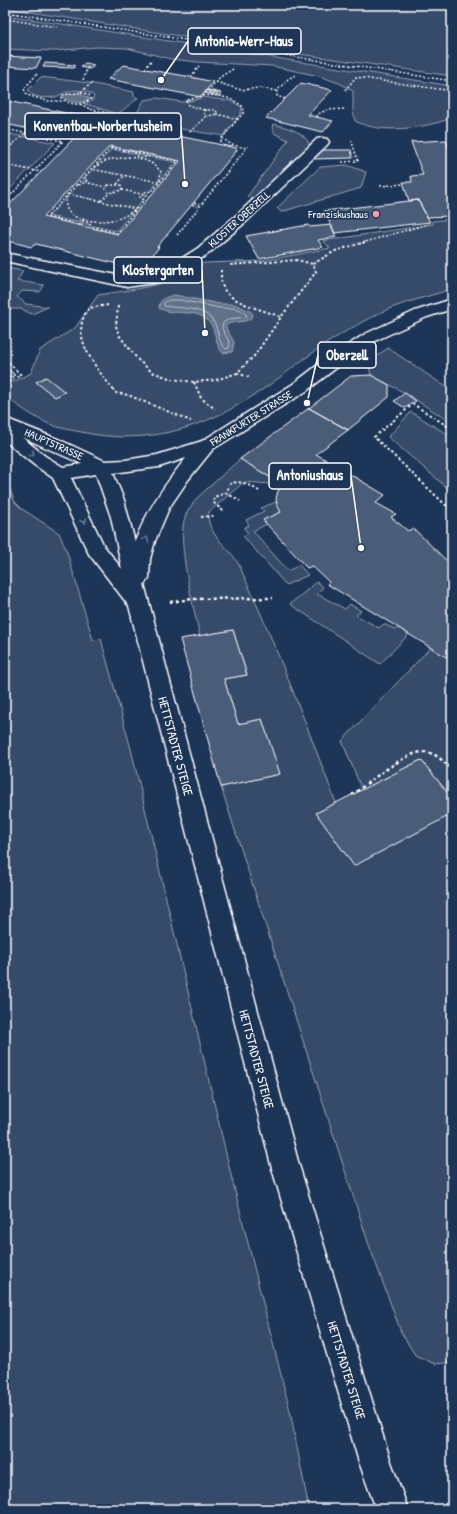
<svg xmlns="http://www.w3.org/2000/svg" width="457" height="1514" font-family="'Patrick Hand',sans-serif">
  <rect width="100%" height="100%" fill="#1d3557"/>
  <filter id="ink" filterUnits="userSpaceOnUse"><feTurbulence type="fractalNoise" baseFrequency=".025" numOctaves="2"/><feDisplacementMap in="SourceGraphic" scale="8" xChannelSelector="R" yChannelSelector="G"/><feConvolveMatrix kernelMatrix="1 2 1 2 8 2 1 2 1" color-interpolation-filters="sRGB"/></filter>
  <g filter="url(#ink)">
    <path fill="#364b69" stroke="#9aa5b4" d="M5,5H452V76L236,45L5,8Z
      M5,15L452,86V118C424,128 382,135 355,121L353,111V91L339,83L319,76L272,66L198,62L171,59L127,48L97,47L54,51L5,49Z
      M41,77L89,83L134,92V96L138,98L118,114L85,104L92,101L94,96C87,89 73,89 64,93C61,94 59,96 56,97C46,98 33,99 28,90Z
      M203,97L231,101L242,107L241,113L224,136C207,133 147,126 137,113L144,100L157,98L182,102L195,100Z
      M273,124C286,127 304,131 310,145L301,156L255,199L247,197L288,140L274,133L272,127Z
      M5,133L55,143L5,194Z
      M112,149L175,162L116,231L49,216Z
      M347,165L366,172L361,188L281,212L277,208L320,167Z
      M452,219V289C433,295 413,300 394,307C377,313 351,328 335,338C308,354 285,375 259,392C204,429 146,446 81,432C70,430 59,428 49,424C33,417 19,406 5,397V386L31,373L40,350L75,328L98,295L136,289L174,281L204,263L262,261L330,248L323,241L433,224L432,221Z
      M6,268L23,271L17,281L44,285L40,292L22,291L17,297L26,304L48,307L32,314L21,309H5Z
      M388,348L452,391V423L405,393L371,375L368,362Z
      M411,412L452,437V492L388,437Z
      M240,459L283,485L244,482L209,512C204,533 231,548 239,565C275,643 306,723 336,803L316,813L452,814V1362L435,1364L415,1355L401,1332L368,1242L221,787L279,774L262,719L238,724L224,679L247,675L233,630L200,636C194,609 176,541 185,517C187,510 193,504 197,498Z
      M5,478L15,502L22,509L59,533L67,552L93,640L101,639L131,749L232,1179L290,1411L309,1509H5Z
      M276,502L281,512L263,520L267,524L253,531L288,571L299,565L308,575L286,585L243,536L248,533L244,528L249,525L246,520L264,511L261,508Z
      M317,582L323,587L317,594L345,609L350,604L361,611L356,615L379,628L384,624L396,630L398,628L409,634L380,664L290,604Z
      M431,647L452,658V798L421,760L362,790L342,741Z"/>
    <path fill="#617289" stroke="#a0aab8" d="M79,93L89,98V100C80,104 71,103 63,97L67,94Z
      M174,295L220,304H234L248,310L252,313L253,316C247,324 235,320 226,325V328L234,342L232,352L223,353C214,344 217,330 209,322C196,307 175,317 159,308C159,299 166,297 174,295Z"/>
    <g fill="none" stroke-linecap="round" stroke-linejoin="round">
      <path stroke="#c0c7d0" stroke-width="1" d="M169,300H180L220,308H234L241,310L247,315L246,317L229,319L223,323L222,329L230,343L229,348L226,349C219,343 219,335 216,327C209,306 182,309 164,306V303Z"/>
    </g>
    <path fill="#4a5d79" stroke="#fff" fill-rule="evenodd" d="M5,56L41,58L36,68L5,66Z
      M45,63L75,65L74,68L43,67Z
      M86,63L94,65L93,67L89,69L81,67L82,65Z
      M123,65L191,77L213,82L201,97L108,79Z
      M301,83L332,90L308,115L333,121L323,132L266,118Z
      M207,90H209L221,93L219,96L205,93Z
      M5,102H12L227,146L236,148L237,150L157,247H159L142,268L138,269L36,244L31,247L5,240V206L7,207L74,138L5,124ZM110,146L180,161L118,234L43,217Z
      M446,140L452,156V216L427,217L418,200L409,201L403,182H412L411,176L423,175L411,142Z
      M321,150H351L353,158L312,159Z
      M418,200L430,222L335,233L324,211Z
      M308,225L310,227L331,225L336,237L318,240L323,247L259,259L246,236Z
      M5,366L15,375L5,380Z
      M371,375L389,385V397L348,430L309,408L351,376Z
      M46,377L65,392L55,397L36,382Z
      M405,393L416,401L405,408L394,401Z
      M309,408L348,430L316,454L385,495L376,503L396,514L391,517L408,531L413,528L452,566V650L446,657L327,584L329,582L312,566L307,568L263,520L281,512L277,505L276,498L278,491L283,485L240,459Z
      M233,630L247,675L224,679L238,724L262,719L280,774L221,787L180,639Z
      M421,760L452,798V814L354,866L316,813Z"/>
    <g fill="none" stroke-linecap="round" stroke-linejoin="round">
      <g stroke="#fff" stroke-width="3">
        <path id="minor" d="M322,138L327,139L329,142L327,145L248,220L208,254L175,275L154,283L127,287L5,261V253L127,277L147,276L165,269L198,248L238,214L317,139Z"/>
      </g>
      <g stroke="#fff" stroke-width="3">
        <path id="major" d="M452,299V309L427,317L377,340L335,369L305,392L213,449L188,480L169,508L155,541L150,559L149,578L144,584L299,1165L391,1462L408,1509H376L359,1462L271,1165L129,606L89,554L53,478L33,464L5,441V418L60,440L105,461L125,460L157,455L202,441L293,384L323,361L365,334L415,311ZM22,437L82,464L63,467L45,456ZM186,458C165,484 146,511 135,542L124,500L113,473L159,467ZM96,474L111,517L122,569L104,546L71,478Z"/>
      </g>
      <path stroke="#fff" stroke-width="1.5" stroke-dasharray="2 2" stroke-linecap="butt" d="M5,12L452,81
        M5,19L57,27
        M145,69L152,59
        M37,74L24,89L27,95L47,101H64
        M191,77L199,66
        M83,80L88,66
        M216,82L241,90L260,88L277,91
        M345,90L356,77L452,91
        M81,92L89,95L91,99C82,106 71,106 62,98V95Z
        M81,92L93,82
        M202,96L207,92L217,94L218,93L208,91L220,77L233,69
        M285,99L277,96V91L288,79L297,74
        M80,104L90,109L124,117L120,125
        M204,110L188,105L186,100C191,100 196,97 201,96C216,94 232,97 243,107L244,112L222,138L220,145
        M204,110H214L217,112L214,115L206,116L203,112Z
        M216,114L238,119
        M317,117L318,114L327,110L345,109
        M5,129L63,141L5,201
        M190,132L206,116
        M450,136L452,133
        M222,138L232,145L246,148
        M111,148L134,152L139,158L153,156L178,161L152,191L144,192L140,197L144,200L117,233L93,227L84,220L68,222L47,217L75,186L82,184L87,180L84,177Z
        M5,151L30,129
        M134,152L150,156
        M128,157C141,158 153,161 161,172L159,182L91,169L107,160Z
        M342,162L358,161L351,139
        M5,165L41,172
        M85,182L105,187
        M117,184L124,176
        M76,185L84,177
        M108,185H121L122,190L109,193L105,189Z
        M380,186L404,184
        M122,190L151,196
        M68,194L136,209C130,213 124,217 117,219C103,223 65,223 66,203C66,200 67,197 68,194Z
        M101,201L109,193
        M194,203L201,205
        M192,205L199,207
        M79,225L84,220
        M268,231L283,230
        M177,235L249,145
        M362,243L428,224"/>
      <path stroke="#fff" stroke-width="2" stroke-dasharray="2.5 2.5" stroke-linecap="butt" d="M313,264L335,251L365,242
        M221,270C221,276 221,284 224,289C231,303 267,311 281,317
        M108,305L89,308C87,311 84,315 83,319C74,344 102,375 116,393L128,395L191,421
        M118,306L116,326L119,335L138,360L152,372L172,379L194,382L216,380L237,373L255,355L281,317L316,272L313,264L297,260L229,265
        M5,359L21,375L5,383
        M237,373L251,378
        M194,382L201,398L215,409
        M452,429L413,404L374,437L452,511
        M226,493L240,501
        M223,511L213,502L214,497L226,493L230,484C240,479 251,486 259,491
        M201,517L214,516"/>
      <path stroke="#fff" stroke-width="2.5" stroke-dasharray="3 3" stroke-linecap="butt" d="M170,602L192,599L273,598
        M352,795C367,784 406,751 424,752C436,752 445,763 452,771"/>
      <use href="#minor" fill="#1d3557" fill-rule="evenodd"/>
      <use href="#major" fill="#1d3557" fill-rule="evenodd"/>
    </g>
    <defs><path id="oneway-chevron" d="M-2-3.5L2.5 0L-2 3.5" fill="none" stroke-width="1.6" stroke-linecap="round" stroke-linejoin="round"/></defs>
    <g stroke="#6c7c92">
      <use href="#oneway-chevron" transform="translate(32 454) rotate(39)"/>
      <use href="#oneway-chevron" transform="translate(84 521) rotate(67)"/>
      <use href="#oneway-chevron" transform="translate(146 539) rotate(-69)"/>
    </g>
  </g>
  <circle fill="#ff9aa2" stroke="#1d3557" stroke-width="1.5" cx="376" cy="214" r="4"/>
  <g text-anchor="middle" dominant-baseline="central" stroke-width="3.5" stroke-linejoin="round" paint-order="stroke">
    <g font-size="11" fill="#fff" stroke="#1d3557" text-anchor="end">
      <text x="368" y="214">Franziskushaus</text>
    </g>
    <g font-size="11" fill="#fff" stroke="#1d3557">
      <text transform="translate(239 219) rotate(-42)">KLOSTER OBERZELL</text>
      <text transform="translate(251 418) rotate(-32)">FRANKFURTER STRASSE</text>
      <text transform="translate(54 444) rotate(24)">HAUPTSTRASSE</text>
    </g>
    <g font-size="13" fill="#fff" stroke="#1d3557">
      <text transform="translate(176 746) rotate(75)">HETTSTADTER STEIGE</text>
      <text transform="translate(257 1059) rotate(75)">HETTSTADTER STEIGE</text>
      <text transform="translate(347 1370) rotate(73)">HETTSTADTER STEIGE</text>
    </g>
  </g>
  <path fill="none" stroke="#fff" stroke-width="1.5" d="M161 80L188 41M185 184L181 126M205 333L202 270M307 403L318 355M361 548L351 476"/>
  <g fill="#fff" stroke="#1d3557" stroke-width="1.5">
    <circle cx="161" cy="80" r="4"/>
    <circle cx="185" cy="184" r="4"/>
    <circle cx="205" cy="333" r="4"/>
    <circle cx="307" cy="403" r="4"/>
    <circle cx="361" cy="548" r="4"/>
  </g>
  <g fill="#1d3557" stroke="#fff" stroke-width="1.5">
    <rect x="188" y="28" width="113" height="26" rx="4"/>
    <rect x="25" y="113" width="156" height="26" rx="4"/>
    <rect x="114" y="257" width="88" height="26" rx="4"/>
    <rect x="318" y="342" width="58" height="26" rx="4"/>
    <rect x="269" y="463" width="82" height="26" rx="4"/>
  </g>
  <g font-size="14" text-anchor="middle" font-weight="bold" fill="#fff">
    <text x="244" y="46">Antonia-Werr-Haus</text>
    <text x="103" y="131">Konventbau-Norbertusheim</text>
    <text x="158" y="275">Klostergarten</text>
    <text x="347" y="360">Oberzell</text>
    <text x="310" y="480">Antoniushaus</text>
  </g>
  <rect width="457" height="1514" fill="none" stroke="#1d3557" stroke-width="20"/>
  <rect x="10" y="10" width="437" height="1494" fill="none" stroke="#fff" stroke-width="1.5" filter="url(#ink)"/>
</svg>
